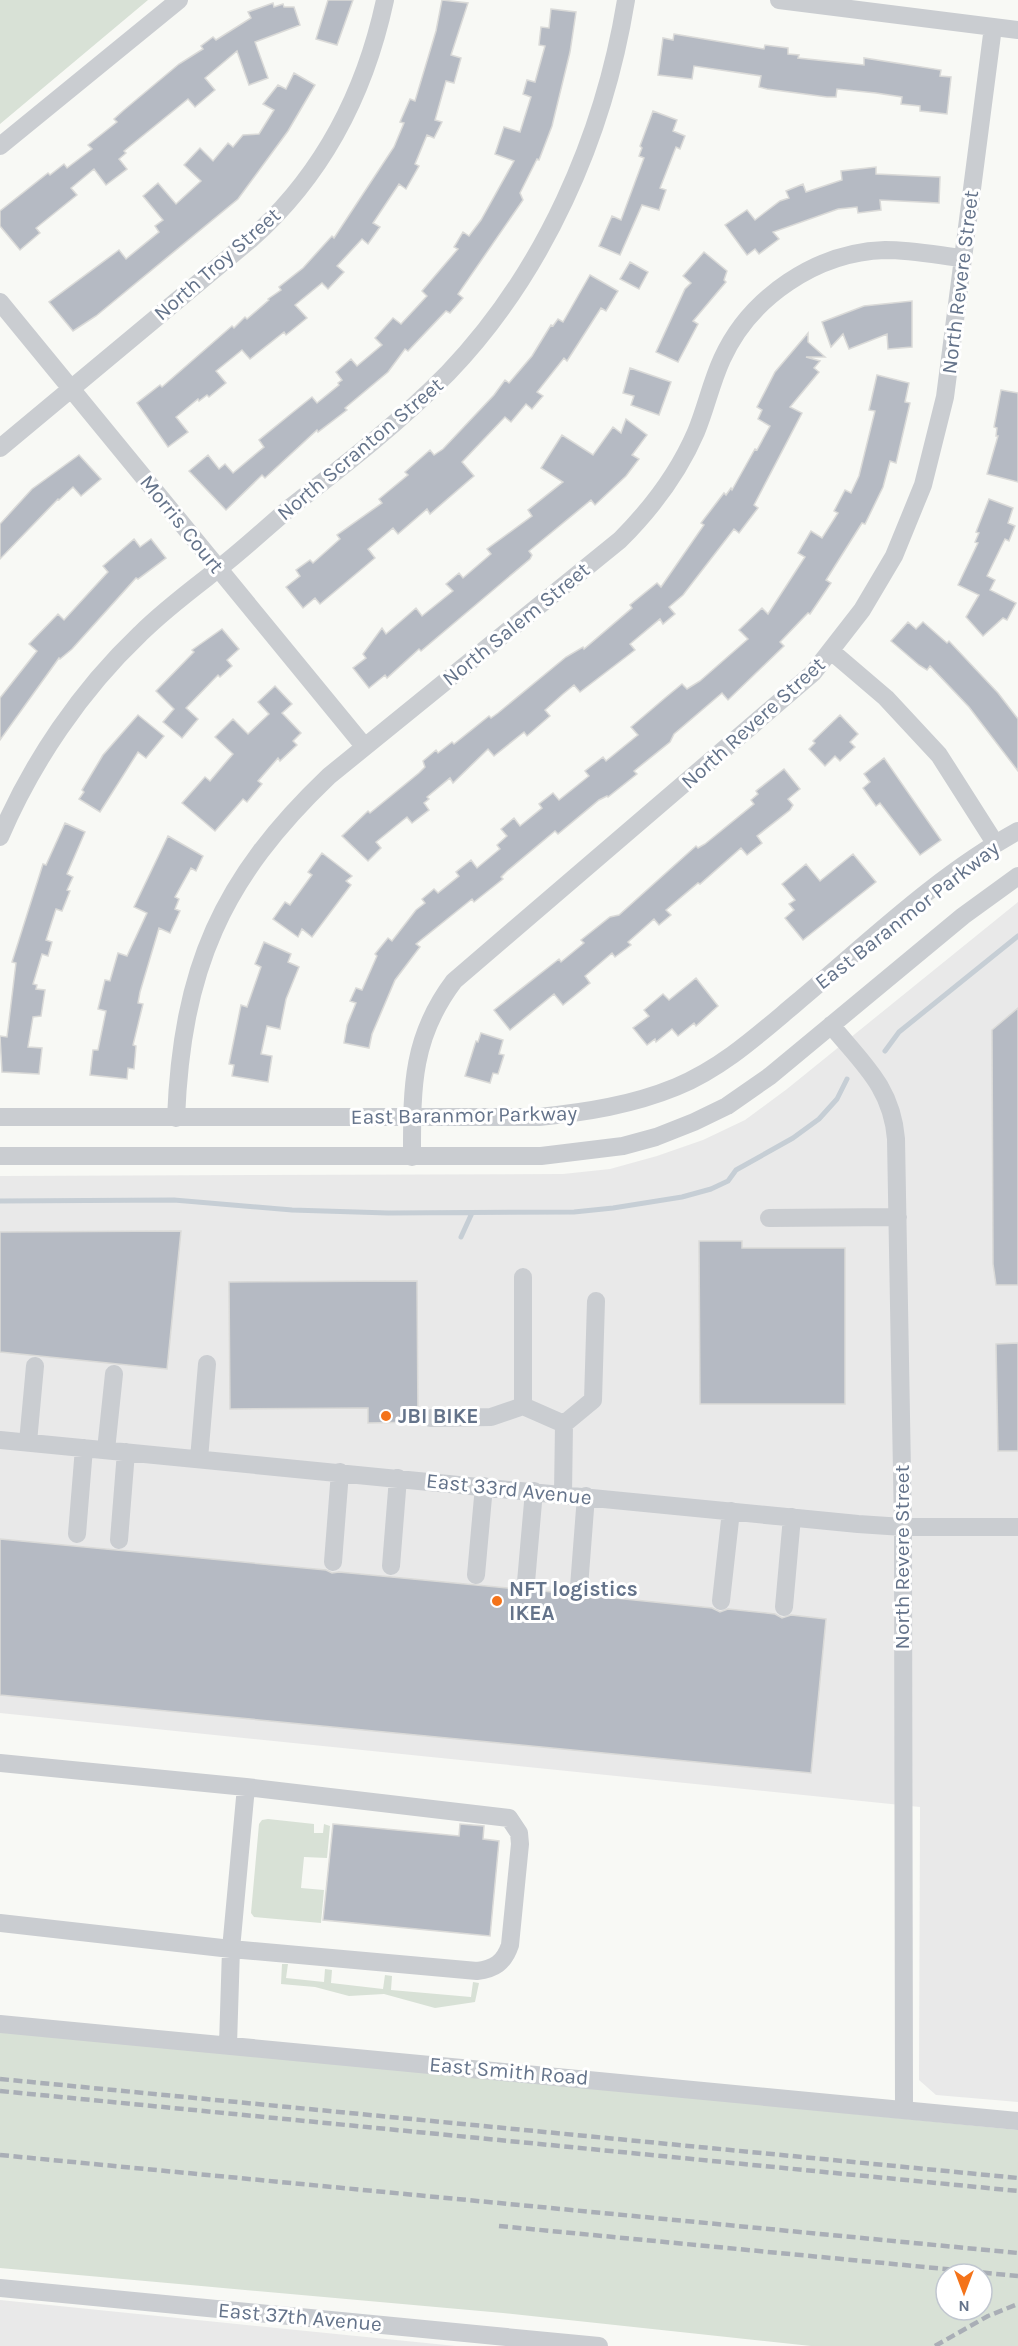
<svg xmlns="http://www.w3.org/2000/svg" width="1018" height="2346" font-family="Karla,sans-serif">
  <rect width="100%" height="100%" fill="#f8f9f5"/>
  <path fill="#e9e9e9" d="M1018,902V2102L936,2095L919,2080L920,1807L0,1713V1176L563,1174L610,1169L657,1156L703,1140L745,1120L787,1089Z
    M0,2300L227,2323L456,2346H0Z"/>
  <path fill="#d8e1d6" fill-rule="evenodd" d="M0,0H148L0,124Z
    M268,1819L314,1824V1833H323L324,1824L330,1826L327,1858L304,1857L301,1888L324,1890L321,1923L254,1917L251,1913L259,1824L262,1820Z
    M282,1964H288L286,1978L324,1982L325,1969L332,1970L331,1983L383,1989L385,1975L392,1976L391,1990L471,1997L473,1982L479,1983L475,2002L435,2008L384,1994L349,1996L315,1987L281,1984Z
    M0,2030L1018,2130V2346H811L503,2313L0,2268ZM946,2274H982V2310H946Z"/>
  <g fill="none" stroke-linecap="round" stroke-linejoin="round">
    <path stroke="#c6ced5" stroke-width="5" d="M885,1051L899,1032L1018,936
      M0,1201L174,1200L292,1210L388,1213L574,1212L613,1208L682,1197L711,1189L728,1181L736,1170L793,1138L819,1119L837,1099L847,1079
      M461,1237L472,1213"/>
  </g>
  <path fill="#b5bac3" stroke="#dadad8" stroke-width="1.5" d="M328,0H353L337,45L316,39Z
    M442,0L468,3L451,55L461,58L454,83L446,81L435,120L442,122L434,138L427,135L415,164L419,166L406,189L399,184L373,223L380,227L368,244L362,239L337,266L344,272L328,289L322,283L295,305L307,318L286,335L284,332L250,359L242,350L216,371L226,383L209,397L207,395L199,401L198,399L176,417L188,432L168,447L137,403L160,385L162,387L232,326L234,328L245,317L247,319L269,300L268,299L281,290L279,287L303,268L332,236L334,238L394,147L404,123L400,122L410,99L415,101L436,31Z
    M273,3L274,7L283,4L284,7H294L300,25L255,42L268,78L249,85L237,51L205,78L215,90L195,107L188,99L124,151L126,153L119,159L127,169L106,185L94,169L71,188L77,195L36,228L40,233L20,250L0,226V211L48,173L50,175L64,164L67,168L92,149L88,145L117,122L114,119L124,110L179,64L203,49L201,46L213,37L216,40L251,18L248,12Z
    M551,9L576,12L570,52L552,126L539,160L537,159L520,193L523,200L458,294L463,298L450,313L446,311L408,351L405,349L388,372L345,408L347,410L318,432L317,430L265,478L262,475L226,510L189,471L208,455L219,469L225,464L233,473L264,447L259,440L292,413L312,397L317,403L339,385L338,383L342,380L336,372L351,359L357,366L382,345L375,338L393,318L401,324L427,296L422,291L458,249L454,247L463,232L469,236L481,220L514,161L495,154L504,127L520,132L531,97L523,94L527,80L535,82L545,46L539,45L541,27L549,28Z
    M674,34L764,49L765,45L788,48V54L799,55L798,58L864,65V58L941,70L940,76L951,77L947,114L920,111V106L901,104L902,97L876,93L837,89L836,97H827L767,89L759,87L761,76L694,66L692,79L658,75L663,38L673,40Z
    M294,73L315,85L288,131L238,199L96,316L73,331L49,302L119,250L126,259L159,232L155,226L163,220L143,196L158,183L176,204L201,181L184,165L200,148L213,161L228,143L233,147L243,135L259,134L274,110L263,104L278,85L286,89Z
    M653,111L677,120L673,131L685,136L680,149L676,147L660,188L666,190L659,210L642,205L620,255L599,246L612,216L621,220L644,158L639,156L642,148L640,146Z
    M876,167V174L940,177L939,203L880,200L881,210L858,213L857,207L838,209L773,232L779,239L759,254L755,249L747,255L725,225L747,210L755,220L780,201L789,198L786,191L803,184L806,192L842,180L841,171Z
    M704,252L727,271L724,280L726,282L693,321L698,324L678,362L656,352L685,289L691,283L683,276Z
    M630,262L648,272L639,289L620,279Z
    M590,275L618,291L606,311L601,308L567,361L564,358L537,392L543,396L532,409L526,404L511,422L505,417L462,462L474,476L430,514L427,509L398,534L393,528L368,549L375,558L320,604L315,598L303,608L286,587L300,576L296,570L310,560L313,563L340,539L337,535L382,503L379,499L408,475L405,472L430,450L434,455L443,449L494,395L505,380L509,383L532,356L551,325L553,326L558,319L563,322Z
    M912,301V347L888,349L887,334L849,349L843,334L831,347L822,322L864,306Z
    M808,333V342L825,357H806L820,361L814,368L819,372L790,407L802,413L754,505L758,508L739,533L734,529L683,595L669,607L675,614L663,624L660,619L630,644L635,650L580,692L574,685L563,694L545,710L550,716L527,736L524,732L494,756L488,749L453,783L450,778L427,797L429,799L424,803L429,810L412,823L407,817L376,842L381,848L368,861L342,836L368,811L370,813L419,773L425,767L423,761L436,750L438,753L452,742L454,744L489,716L491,718L498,713L566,657L583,647L584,649L632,608L630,605L657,583L661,587L704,525L701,523L724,493L726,495L731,488L732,490L755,449L757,450L770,426L758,419L762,410L757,407L775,372Z
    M630,368L671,382L659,415L631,405L634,396L623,393Z
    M877,375L909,383L905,402L910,403L896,463L890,461L883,487L865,524L862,523L826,580L831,583L810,614L808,613L780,642L784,646L728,700L722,693L674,734L670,742L634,771L637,774L608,797L607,796L599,800L558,834L555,831L507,871L501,877L503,879L474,902L472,899L416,944L420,947L395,980L372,1034L369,1048L344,1043L347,1025L356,1003L350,1001L356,988L362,990L377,956L375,954L388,938L392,941L416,910L425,903L422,899L434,889L438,893L459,876L456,872L471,860L477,868L500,849L497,845L507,836L501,829L514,818L520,826L542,808L539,804L553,793L559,800L589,776L585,771L603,757L606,761L638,735L631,727L665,698L682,684L687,689L700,681L748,639L739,630L762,608L768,614L805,557L798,553L811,531L822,538L838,513L834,511L845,490L851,493L859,476L875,411L869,410Z
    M1001,390L1018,393V482L987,474L998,436H996L997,428L994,427Z
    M626,419L647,435L632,455L639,459L626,476L595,505L591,500L529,551L532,555L530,559L421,651L419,649L387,678L385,675L369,688L353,668L366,658L363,654L382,628L386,634L416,608L422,616L453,591L446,584L459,573L463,578L491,554L487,549L532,516L528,510L563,482L541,468L562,435L593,455L613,427L621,433Z
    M79,455L101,479L81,496L73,487L59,500L58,499L0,559V524L32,489Z
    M989,499L1013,508L1008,523L1015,526L1009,541L1005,539L987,576L995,580L990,590L1016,603L1007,620L1003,618L983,636L966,617L979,595L958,585L978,543L975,542L979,533L976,532Z
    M134,539L140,547L151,539L166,558L138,579L136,578L72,649L60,659L59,658L0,740V698L37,651L29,644L58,614L64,620L108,572L103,566Z
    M908,622L916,629L923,622L947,643L949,641L998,693L1018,719V771L969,707L930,666L927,670L919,665L891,641Z
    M222,629L239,649L227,660L232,666L220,677L218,675L186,708L198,719L182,738L163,722L174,709L156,691L194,652L192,650Z
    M275,686L292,704L282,713L301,733L293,741L297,745L280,761L278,758L258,781L262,784L247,802L243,799L215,831L182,803L205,777L210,781L233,754L215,737L233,719L248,734L269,714L258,702Z
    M138,715L164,736L146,758L138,752L100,812L79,799L84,792L82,790L103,755Z
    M840,715L858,734L850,742L855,747L840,761L835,756L825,766L809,749L815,743L813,741Z
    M884,758L941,840L920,855L880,803L876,806L863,788L870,782L864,774Z
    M784,769L800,789L788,799L793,805L790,810L757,836L762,843L747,855L741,848L700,884L698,883L666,910L671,915L659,925L654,919L628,942L631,945L615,957L612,953L585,976L590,983L573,997L563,1005L554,994L510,1030L494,1010L559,959L561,962L584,943L581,940L610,917L619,915L696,846L698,848L705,844L754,804L751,800L758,794L756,791Z
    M65,823L85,832L67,874L73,877L67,890L70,891L62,911L56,909L46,940L52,942L48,956L42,954L33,984L37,985L36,989L45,990L41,1016L33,1017L28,1047L42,1048L39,1074L2,1072L0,1036L7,1037L16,963L12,962L43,864L46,865Z
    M168,836L203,856L196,871L191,868L175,897L179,899L175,909L180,911L170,933L159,928L140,992L138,1003L143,1004L133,1045L136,1046L134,1069L128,1068L127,1079L90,1075L93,1050H98L106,1011L98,1009L105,980L110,981L118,953L127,956L147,913L134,907Z
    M322,853L352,876L346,881L351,885L312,937L302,929L298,937L273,919L285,902L290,905L312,875L308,872Z
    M853,854L876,882L803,940L785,918L794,910L789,904L795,900L782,884L806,864L820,881Z
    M264,942L291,954L288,962L299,967L286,999L280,1029L267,1026L261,1054L272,1056L268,1082L232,1076L234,1065L229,1064L241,1005L247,1007L261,967L255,964Z
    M696,978L718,1006L696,1026L694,1023L678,1036L672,1029L656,1042L655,1039L647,1045L633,1028L649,1016L644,1010L663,994L669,1000Z
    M1018,1008V1285H996L993,1264L992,1030Z
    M481,1033L503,1040L499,1054L504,1055L498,1074L493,1073L490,1083L465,1076L476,1041L478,1042Z
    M181,1231L167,1369L0,1352V1232Z
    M699,1241H742V1248H845V1404H700Z
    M417,1281L418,1422L368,1423V1408L230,1409L229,1282Z
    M1018,1343V1451H998L996,1344Z
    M0,1539L326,1570L332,1573L339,1572L517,1589L524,1593L533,1590L571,1594L578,1598L586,1595L712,1608L720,1612L728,1609L775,1614L782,1618L791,1615L826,1619L811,1773L0,1695Z
    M333,1824L459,1836L460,1824L484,1826L483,1839L499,1841L490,1936L323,1920Z"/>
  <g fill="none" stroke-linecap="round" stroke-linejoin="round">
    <path stroke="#cacdd1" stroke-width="18" d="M779,0L1018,30
      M0,146L179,0
      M0,302L364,746
      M0,448L251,239C323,175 365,93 385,0
      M831,651L886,698L939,755L995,843
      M0,837C32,762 81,690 140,634C164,610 191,590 218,569C244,549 267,527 292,506C346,464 400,422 448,373C544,273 604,136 626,0
      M831,1025C862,1063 892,1087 896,1139L903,1527L904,2110
      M0,1117H539C587,1112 632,1105 676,1087C722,1068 758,1035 795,1004C867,944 936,876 1018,831
      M176,1118C182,969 221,879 329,776L620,540C652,508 678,474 696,432C706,408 711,383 722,359C750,297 817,252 885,250C911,250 937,255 962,258
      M0,1156H541L623,1146L656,1137L694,1122L727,1106L770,1076L963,916L1018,876
      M412,1157C412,1088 411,1038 454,981L813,673L862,610L894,556L923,485L945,397L993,27
      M769,1218L898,1217
      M523,1277V1406L564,1424
      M431,1418L491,1417L523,1406
      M0,1440L858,1524L903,1527H1018
      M28,1442L35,1366
      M106,1450L114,1374
      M199,1459L207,1364
      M563,1494L564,1424L593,1400L596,1301
      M77,1534L84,1448
      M119,1540L126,1452
      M333,1562L340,1472
      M391,1566L398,1478
      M476,1575L484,1486
      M526,1582L534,1491
      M579,1587L586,1496
      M721,1601L731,1511
      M784,1607L792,1517
      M0,1763L246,1787L509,1818L519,1833L520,1844L510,1945C504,1963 494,1969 477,1971L231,1949L246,1787
      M0,1923L231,1949L228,2045
      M0,2024L1018,2121
      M0,2288L599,2346"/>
    <path stroke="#a9aeb6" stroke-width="4.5" stroke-dasharray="9 4.5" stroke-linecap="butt" d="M0,2079L1018,2178
      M0,2091L1018,2191
      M0,2155L1018,2253
      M499,2226L1018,2276
      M935,2346L988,2316L1018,2304"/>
  </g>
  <g fill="#f4731a" stroke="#fff" stroke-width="2">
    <circle cx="386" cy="1416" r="6"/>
    <circle cx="497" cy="1601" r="6"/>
  </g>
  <g text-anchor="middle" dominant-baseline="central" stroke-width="6" stroke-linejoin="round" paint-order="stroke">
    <g font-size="21" fill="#64738a" stroke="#fff">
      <text transform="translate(217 264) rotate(-41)">North Troy Street</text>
      <text transform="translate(960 282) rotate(-83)">North Revere Street</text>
      <text transform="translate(360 449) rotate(-40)">North Scranton Street</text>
      <text transform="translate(182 524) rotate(51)">Morris Court</text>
      <text transform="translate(516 624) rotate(-39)">North Salem Street</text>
      <text transform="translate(753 723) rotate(-42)">North Revere Street</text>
      <text transform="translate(907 915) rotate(-38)">East Baranmor Parkway</text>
      <text transform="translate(464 1115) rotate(-1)">East Baranmor Parkway</text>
      <text transform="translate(509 1489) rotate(6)">East 33rd Avenue</text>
      <text transform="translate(902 1557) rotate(-90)">North Revere Street</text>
      <text transform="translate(509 2071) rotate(5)">East Smith Road</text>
      <text transform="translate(300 2317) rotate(5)">East 37th Avenue</text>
    </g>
    <g font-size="21" font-weight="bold" fill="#64738a" stroke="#fff" text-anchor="start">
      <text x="398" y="1416">JBI BIKE</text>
      <text x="509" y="1589">NFT logistics<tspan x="509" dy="24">IKEA</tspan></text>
    </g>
  </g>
  <g transform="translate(964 2292) rotate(180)"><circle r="28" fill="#ffffff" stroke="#c1c7d0" stroke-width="1.5"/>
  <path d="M0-4.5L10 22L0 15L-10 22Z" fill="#f4731a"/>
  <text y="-9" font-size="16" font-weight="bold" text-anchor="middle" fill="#64738a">N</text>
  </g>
</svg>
